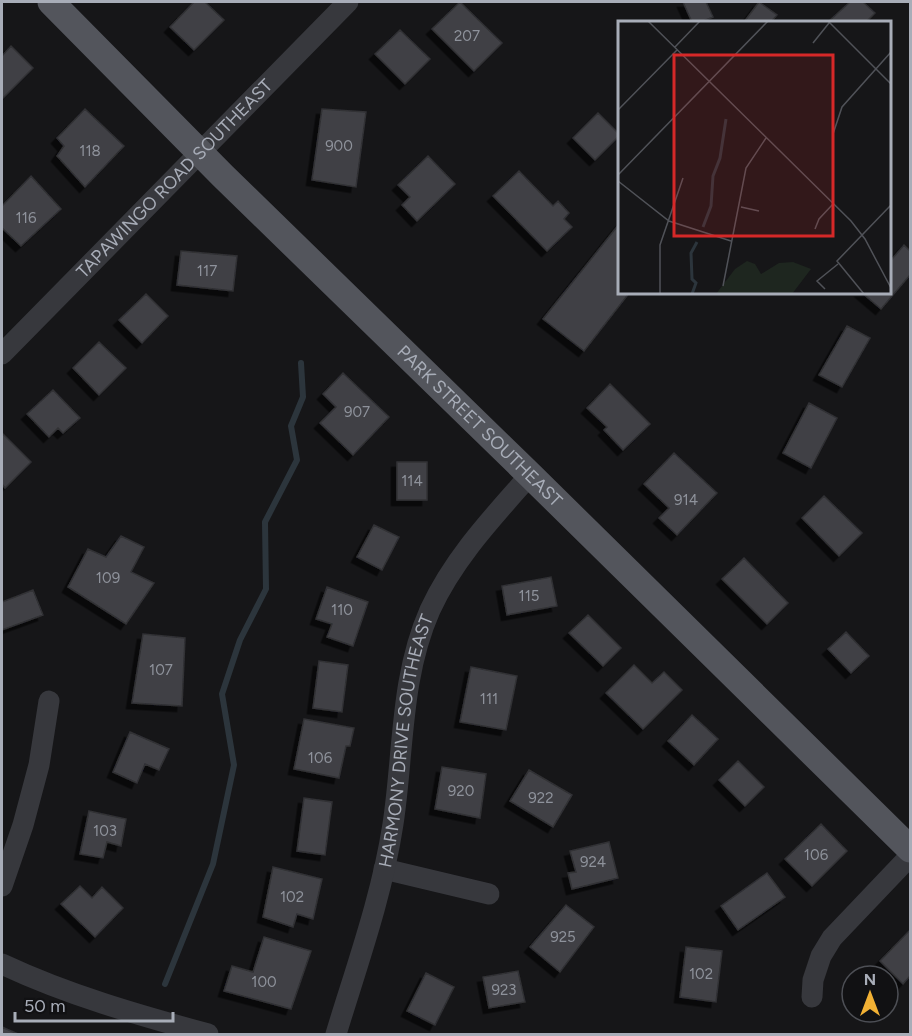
<svg xmlns="http://www.w3.org/2000/svg" width="912" height="1036" font-family="Figtree,sans-serif">
  <defs>
    <filter id="shadow"><feDropShadow dx="-5.5" dy="5.5" stdDeviation="0" flood-color="#0009"/></filter>
  </defs>
  <rect width="100%" height="100%" fill="#161618"/>
  <g fill="none" stroke-linecap="round" stroke-linejoin="round">
    <path stroke="#2c353c" stroke-width="6" d="M165,984L213,864L234,765L222,694L240,640L266,589L265,522L297,460L291,426L303,397L301,363"/>
  </g>
  <path fill="#404145" stroke="#303034" stroke-width="1.5" filter="url(#shadow)" d="M194,2H205L224,20L194,50L170,27Z
    M460,2L502,43L474,71L432,29Z
    M683,2H706L713,17L701,22H692Z
    M759,2L777,15L771,22H744Z
    M850,2H863L875,13L866,22H828Z
    M400,30L430,59L405,84L375,54Z
    M11,46L33,68L2,99V56Z
    M85,109L124,146L85,187L57,156L64,146L57,138Z
    M322,109L366,112L356,187L312,180Z
    M598,113L620,135L595,160L573,138Z
    M428,156L455,184L417,221L402,205L410,197L398,185Z
    M519,171L553,206L558,201L569,213L564,219L572,227L547,251L493,196Z
    M31,176L61,209L21,246L2,228V206Z
    M620,223V292H630L584,351L543,319Z
    M904,245L910,251V275L881,309L861,292H890V258L892,259Z
    M181,251L237,256L233,291L177,285Z
    M146,294L168,316L142,343L119,320Z
    M847,326L870,338L842,387L819,375Z
    M99,342L126,368L99,395L73,368Z
    M343,373L389,417L353,455L320,423L336,407L323,394Z
    M610,384L650,424L623,450L604,430L607,427L587,408Z
    M53,390L80,418L63,433L58,428L49,437L27,414Z
    M809,403L837,418L811,468L783,453Z
    M3,434L31,462L5,488L2,484V435Z
    M674,453L717,493L677,535L659,518L669,508L644,484Z
    M397,462H427V500H397Z
    M824,496L862,533L839,556L802,518Z
    M374,525L399,537L382,570L357,557Z
    M121,536L144,547L131,572L154,583L126,624L68,587L88,549L106,557Z
    M744,558L788,603L767,624L722,579Z
    M551,577L557,606L507,615L502,586Z
    M327,587L368,602L353,646L327,637L332,624L316,619Z
    M33,590L43,615L2,630V602Z
    M588,615L621,648L603,666L569,633Z
    M846,632L869,656L851,673L828,649Z
    M143,634L185,638L182,706L132,703Z
    M319,661L348,665L342,712L313,708Z
    M634,665L652,683L664,672L682,690L643,729L606,693Z
    M471,667L517,676L506,730L460,722Z
    M692,715L718,739L694,765L668,741Z
    M304,719L354,728L350,746H346L339,778L294,769Z
    M130,732L169,749L159,770L145,764L137,783L113,772Z
    M738,761L764,787L745,806L719,780Z
    M442,767L486,774L480,818L435,809Z
    M529,770L572,795L553,827L510,801Z
    M304,798L332,802L325,855L297,851Z
    M89,811L126,819L121,846L107,842L103,858L80,854Z
    M821,824L847,851L812,886L785,859Z
    M609,842L618,878L572,889L568,873L576,872L570,851Z
    M273,867L322,879L313,919L297,914L293,927L263,917Z
    M767,873L785,897L738,930L721,906Z
    M80,886L92,898L102,887L123,908L95,937L61,904Z
    M566,905L594,927L560,972L530,947Z
    M910,930V976L903,984L880,961Z
    M264,937L311,951L291,1009L224,991L232,966L253,972Z
    M686,947L722,951L716,1002L680,997Z
    M518,971L525,1002L489,1008L483,977Z
    M426,973L454,987L435,1025L407,1011Z
    M2,1027L18,1034H2Z"/>
  <g fill="none" stroke-linecap="round" stroke-linejoin="round">
    <g stroke="#37383d" stroke-width="21">
      <path id="s1" d="M2,354L348,2"/>
      <path d="M384,869L489,894"/>
      <path d="M2,886L23,825L39,765L49,701"/>
      <path d="M2,964C68,995 138,1015 208,1034"/>
      <path d="M812,997L813,980L821,956L832,938L910,856"/>
      <path id="s2" d="M336,1034C357,965 382,896 393,824C404,751 400,678 430,610C454,558 493,517 530,475"/>
    </g>
    <path stroke="#53555c" stroke-width="27" id="s3" d="M51,2L223,176L530,475L910,849"/>
  </g>
  <g text-anchor="middle" dominant-baseline="central" stroke-width="4.5" stroke-linejoin="round" paint-order="stroke">
    <g font-size="15" fill="#8e929b">
      <text x="467" y="36">207</text>
      <text x="339" y="146">900</text>
      <text x="90" y="151">118</text>
      <text x="26" y="218">116</text>
      <text x="207" y="271">117</text>
      <text x="357" y="412">907</text>
      <text x="412" y="481">114</text>
      <text x="686" y="500">914</text>
      <text x="108" y="578">109</text>
      <text x="529" y="596">115</text>
      <text x="342" y="610">110</text>
      <text x="161" y="670">107</text>
      <text x="489" y="699">111</text>
      <text x="320" y="758">106</text>
      <text x="461" y="791">920</text>
      <text x="541" y="798">922</text>
      <text x="105" y="831">103</text>
      <text x="816" y="855">106</text>
      <text x="593" y="862">924</text>
      <text x="292" y="897">102</text>
      <text x="563" y="937">925</text>
      <text x="701" y="974">102</text>
      <text x="264" y="982">100</text>
      <text x="504" y="990">923</text>
    </g>
    <g font-size="18" fill="#a8adb8" stroke="#111113">
      <text stroke="none"><textPath href="#s1" startOffset="246">TAPAWINGO ROAD SOUTHEAST</textPath></text>
      <text stroke="none"><textPath href="#s3" startOffset="603">PARK STREET SOUTHEAST</textPath></text>
      <text stroke="none"><textPath href="#s2" startOffset="302">HARMONY DRIVE SOUTHEAST</textPath></text>
    </g>
  </g>
  <g transform="translate(618 21)">
    <rect width="273" height="273" fill="#161618"/>
    <path d="M129,240L137,243L143,253L161,242L175,241L193,248L174,273H98L117,248Z" fill="#1e261f"/>
    <path fill="none" stroke="#2c353c" stroke-width="3" d="M85,206L93,185L95,155L102,137L108,98M74,273L78,262L74,258L73,232L79,221"/>
    <path fill="none" stroke="#505258" stroke-width="1.5" d="M30,0L233,200L247,218L273,267M210,0L273,63M195,22L211,2M57,26L82,0M0,89L59,29M215,113L224,86L273,31M0,154L150,0M0,160L51,200L113,220M123,186L141,190M197,208L201,198L215,183M105,265L128,147L148,117M207,268L199,260L220,243M42,273V224L65,157M246,273L219,240L273,184"/>
    <path fill="#d62828" fill-opacity="0.15" stroke="#d62828" stroke-width="3" d="M56,34H215V215H56Z"/>
    <rect width="273" height="273" fill="none" stroke="#a8adb8" stroke-width="3"/>
  </g>
  <rect width="912" height="1036" fill="none" stroke="#a8adb8" stroke-width="6"/>
  <g transform="translate(870 994)"><circle r="28" fill="#111113" stroke="#4d4f55" stroke-width="1.5"/>
  <path d="M0-4.5L10 22L0 15L-10 22Z" fill="#f2b134"/>
  <text y="-9" font-size="16" font-weight="bold" text-anchor="middle" fill="#a8adb8">N</text>
  </g>
  <path d="M15 1012v9h158v-9" fill="none" stroke="#a8adb8" stroke-width="3"/>
  <text x="24" y="1012" font-size="18" fill="#a8adb8" stroke="#111113" stroke-width="4.5" paint-order="stroke">50 m</text>
</svg>
